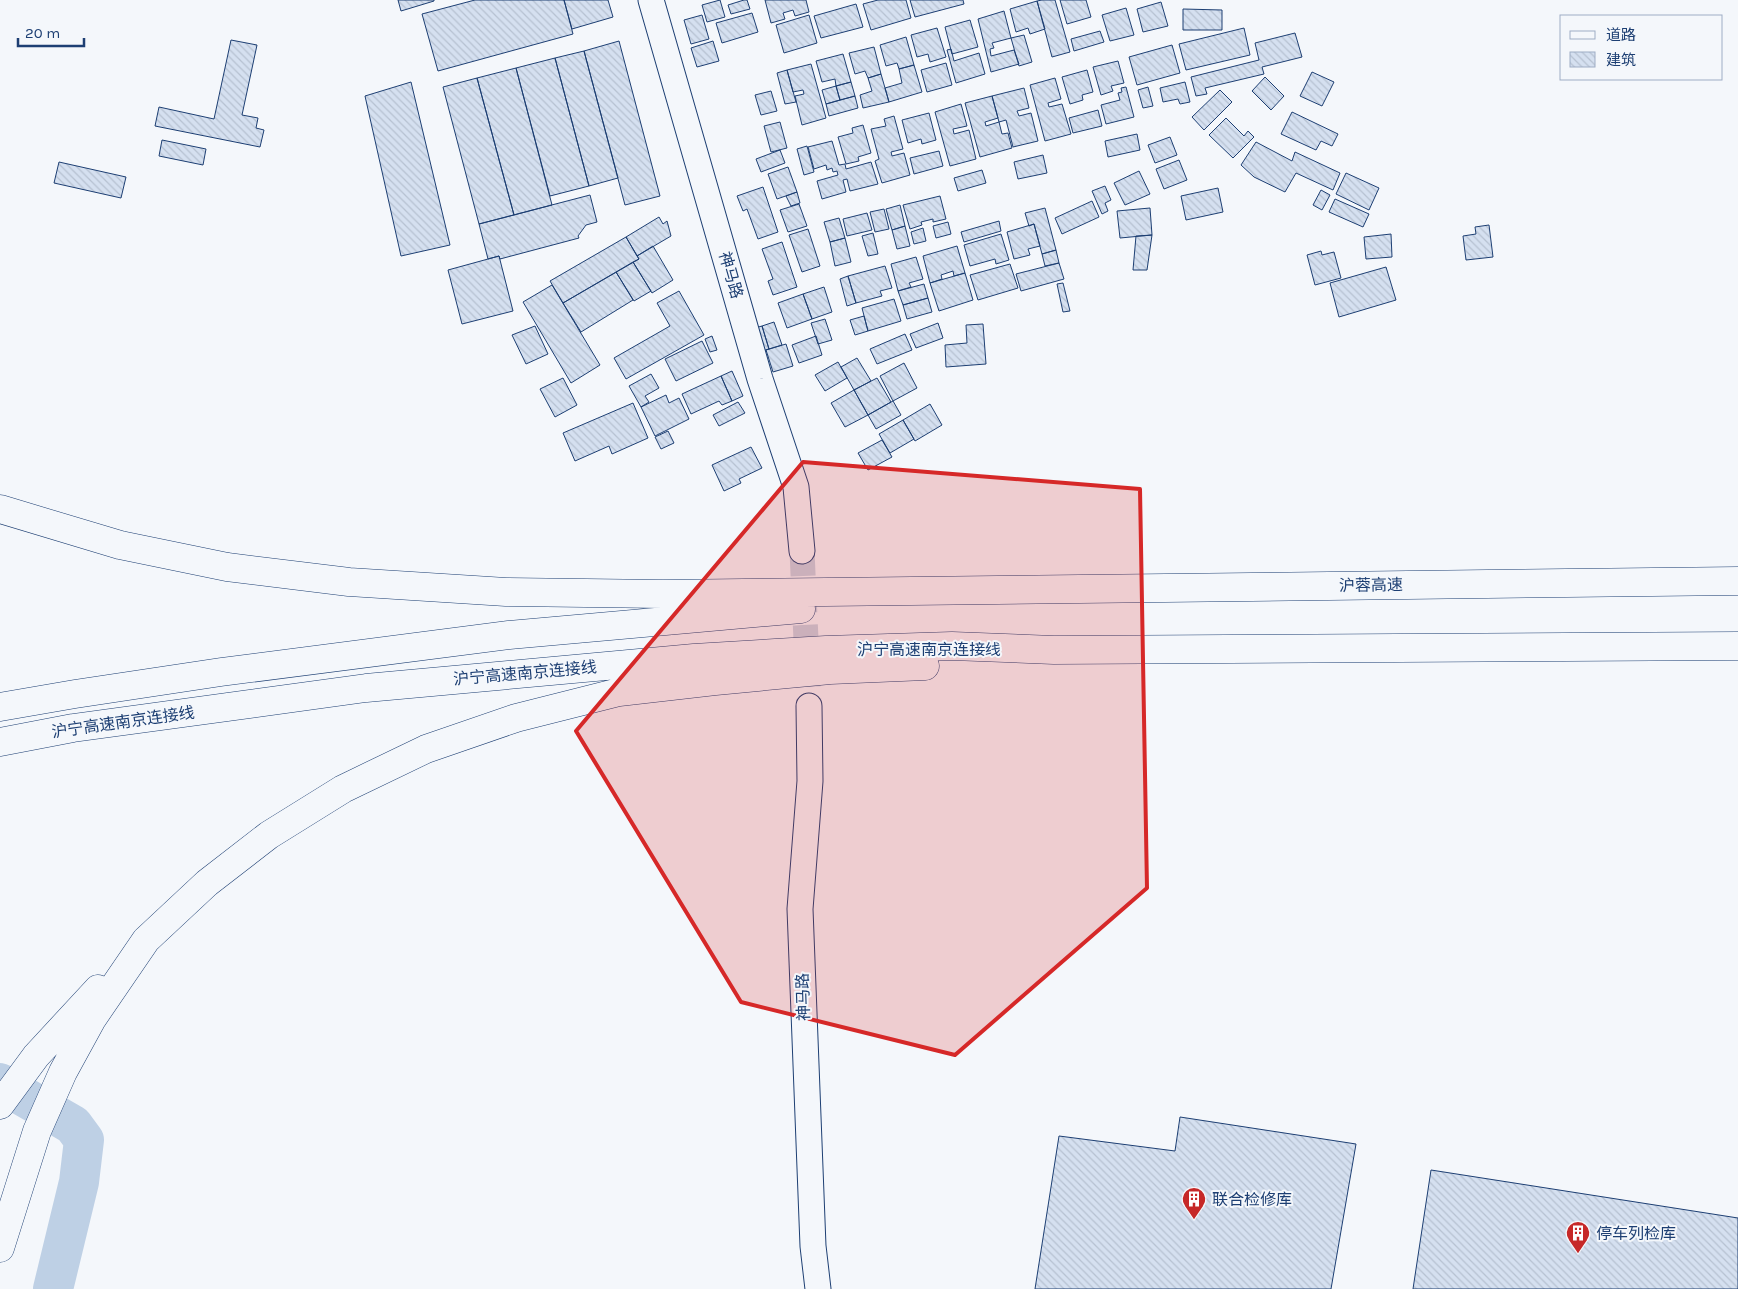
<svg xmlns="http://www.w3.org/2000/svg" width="1738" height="1289" font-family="Karla,'Noto Sans SC',sans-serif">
  <defs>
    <pattern id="building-back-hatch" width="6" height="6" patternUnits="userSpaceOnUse" patternTransform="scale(1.25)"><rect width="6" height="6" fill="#d5e0f0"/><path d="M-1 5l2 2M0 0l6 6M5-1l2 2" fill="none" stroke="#b6c1d1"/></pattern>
  </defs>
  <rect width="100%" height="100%" fill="#f4f7fb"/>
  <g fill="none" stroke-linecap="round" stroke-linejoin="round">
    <path stroke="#bed0e5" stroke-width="40" d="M0,1083L73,1125L84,1140L79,1182L53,1289"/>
  </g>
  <path fill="url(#building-back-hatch)" stroke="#1d3f73" d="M398,0H434V1L401,11Z
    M475,0H564L573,34L438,71L422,14Z
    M564,0H608L613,17L572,29Z
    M720,0L725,17L707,22L702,5Z
    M744,0H747L750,9L731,14L728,5Z
    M765,0H806L809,12L795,16L793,10L783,13L785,19L771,23Z
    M878,0H906L911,18L871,30L863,4Z
    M910,0H963L964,4L915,17Z
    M1042,0H1055L1070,52L1052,57L1037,1Z
    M1060,0H1086L1091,17L1067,24Z
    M1037,1L1045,29L1030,34L1028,28L1016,32L1010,9Z
    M1161,2L1168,26L1143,32L1137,9Z
    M856,4L863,27L821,38L814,16Z
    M1126,8L1134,35L1110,41L1102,15Z
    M1183,9L1222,10V30H1183Z
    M1004,11L1011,38L992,43L994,48L990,49L991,56L1014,50L1019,64L991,72L978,19Z
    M752,13L758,32L722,43L716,23Z
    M702,15L709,39L691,44L684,20Z
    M809,15L817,43L784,53L776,25Z
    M970,20L978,47L952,54L945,27Z
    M937,28L946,57L930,62L928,54L917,57L911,35Z
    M1244,28L1250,55L1186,70L1179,44Z
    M1100,31L1104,42L1074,51L1071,39Z
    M1295,33L1302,57L1262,67L1264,74L1205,88L1207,94L1196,96L1191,77L1259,60L1255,43Z
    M1024,35L1032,62L1019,66L1011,38Z
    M906,37L914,65L899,69L897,63L886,66L880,45Z
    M231,40L257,45L242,115L258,118L256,128L264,130L260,147L155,126L159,107L214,119Z
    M619,41L660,196L625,205L584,51Z
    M713,41L719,61L697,67L691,48Z
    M1172,45L1180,73L1137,85L1129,57Z
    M874,47L881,74L868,78L865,71L855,74L849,53Z
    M951,49L954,61L979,53L985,74L956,83L947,50Z
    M584,51L618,178L589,186L555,58Z
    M843,54L851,82L836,86L835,79L822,82L816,61Z
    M555,58L589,186L550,196L516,68Z
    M1118,61L1124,83L1111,86L1113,91L1101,95L1093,67Z
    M946,63L952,85L927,92L921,70Z
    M811,64L826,118L802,125L795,96L804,94L803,90L793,92L787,70Z
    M914,65L922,92L889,102L885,88L902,83L899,69Z
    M516,68L552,205L514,215L477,78Z
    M787,70L796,102L785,104L777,73Z
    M1087,70L1093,92L1082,95L1083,100L1070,104L1062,77Z
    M1312,72L1334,82L1322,106L1300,96Z
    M881,74L889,102L863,108L860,95L872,91L868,78Z
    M1265,77L1284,96L1271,110L1252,91Z
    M477,78L514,215L479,224L443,87Z
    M1055,78L1061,99L1048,103L1049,107L1062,104L1071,134L1045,141L1030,85Z
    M411,82L450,245L401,256L365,96Z
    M851,82L855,96L840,100L836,86Z
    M1185,82L1190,102L1180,104L1178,99L1163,102L1160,88Z
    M836,86L840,100L826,104L822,90Z
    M1126,87L1134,117L1106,124L1101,105L1120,100L1118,93L1122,92L1121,88Z
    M1148,87L1153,106L1143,108L1138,90Z
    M1024,88L1029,108L1017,111L1019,116L1031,113L1038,141L1013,147L1006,120L999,122L992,96Z
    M1220,90L1232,102L1204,130L1192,117Z
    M771,91L777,111L761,115L755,95Z
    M855,96L858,108L829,116L826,104Z
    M992,96L998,118L985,122L986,126L999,122L1002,134L1008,133L1012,148L980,157L965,103Z
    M961,104L967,126L953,129L954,134L969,130L976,159L950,166L935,112Z
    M1098,110L1102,126L1073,133L1069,118Z
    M1292,112L1338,134L1332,146L1321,141L1316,150L1281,134Z
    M929,113L936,140L922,144L921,139L908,143L902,120Z
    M894,116L903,149L891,152L892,156L904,153L910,175L882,183L875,161L879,159L871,129L886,126L884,119Z
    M1226,118L1244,136L1248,131L1254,137L1233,158L1209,135Z
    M780,122L787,148L771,152L764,126Z
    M863,125L871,153L858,157L859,161L846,164L838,137L853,133L852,128Z
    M1137,134L1140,150L1108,157L1105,141Z
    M1170,137L1177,155L1155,163L1148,145Z
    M162,140L206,149L203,165L159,156Z
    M832,141L839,165L845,164L846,169L871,162L878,184L850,191L847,179L843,180L846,192L822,199L817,181L838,175L837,171L833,172L832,168L827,170L826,165L814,169L808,147Z
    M1256,142L1292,161L1295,152L1340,173L1333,190L1296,173L1285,192L1254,177L1241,165Z
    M807,146L814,172L804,175L797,149Z
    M780,150L785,163L761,172L756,159Z
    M939,151L943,166L914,174L910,158Z
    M1043,155L1047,173L1018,179L1014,162Z
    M1179,160L1187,180L1164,189L1156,169Z
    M59,162L126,177L121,198L54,183Z
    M788,167L797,192L777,199L768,174Z
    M982,170L986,183L958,191L954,178Z
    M1139,171L1150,194L1125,205L1114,183Z
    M1346,173L1379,188L1369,210L1336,194Z
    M1105,186L1111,200L1105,203L1108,211L1102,214L1092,191Z
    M763,187L778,232L758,239L747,209L743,211L737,196Z
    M1218,188L1223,212L1186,220L1181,196Z
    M1321,190L1330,195L1322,210L1313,205Z
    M797,192L800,203L791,206L786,196Z
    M590,195L597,222L586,225L578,236L579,238L500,259L499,256L488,259L479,224Z
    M940,196L946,219L933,222V219L921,222L922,225L910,229L903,205Z
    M1335,199L1369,214L1363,227L1329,212Z
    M1092,201L1099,217L1062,234L1055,218Z
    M799,204L807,226L788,232L780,210Z
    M900,205L905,226L892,230L886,209Z
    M1045,208L1056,250L1042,254L1034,224L1029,226L1025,213Z
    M1150,208L1152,235L1120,238L1117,211Z
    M884,209L889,229L875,232L870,212Z
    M867,213L872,230L847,236L843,219Z
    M659,217L663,224L667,221L671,236L637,256L626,237Z
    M839,218L845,238L830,242L824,222Z
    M999,221L1001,231L964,242L961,232Z
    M948,222L951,234L936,238L933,226Z
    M1034,224L1040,246L1028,249L1030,255L1014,259L1007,232Z
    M1489,225L1493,257L1466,260L1463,236L1476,234L1475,227Z
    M905,226L910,246L897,249L892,230Z
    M923,228L926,241L914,244L911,232Z
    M808,229L820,266L802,272L789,235Z
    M873,233L878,254L868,256L862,236Z
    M1001,234L1009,260L996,264L995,259L970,266L964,245Z
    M1391,234L1392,257L1366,259L1364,237Z
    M1152,235L1147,270H1133L1136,236Z
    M626,237L639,259L563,303L550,281Z
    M845,238L851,262L835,266L830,242Z
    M782,242L797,287L773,295L768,281L773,279L762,249Z
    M653,246L673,280L652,293L633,262L639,259L637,256Z
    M957,246L965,273L954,276L953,271L941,275L942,279L930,283L923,256Z
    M1056,250L1059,263L1045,266L1042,254Z
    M1321,251L1322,255L1334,252L1341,278L1315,285L1307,255Z
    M499,256L513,311L462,324L448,270Z
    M916,257L923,279L909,283L911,287L898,291L891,264Z
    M633,262L651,291L634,301L616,272Z
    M1059,263L1064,279L1021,291L1016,274Z
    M1010,264L1018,288L978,300L970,275Z
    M885,266L892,288L880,291L882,296L856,303L848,276Z
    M1386,267L1396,300L1339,317L1330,283Z
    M616,272L633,300L581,332L563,303Z
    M965,273L973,300L939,311L930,283Z
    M848,276L856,303L847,306L840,279Z
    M1063,283L1070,311L1063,312L1057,284Z
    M924,284L928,298L903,305L898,291Z
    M552,285L600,365L571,383L523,302Z
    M824,287L832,312L812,319L803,294Z
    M679,291L704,335L626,379L614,358L670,326L657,303Z
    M803,294L812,319L787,328L778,303Z
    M928,298L932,312L907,319L903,305Z
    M894,299L901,321L868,331L862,308Z
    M864,316L868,331L855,335L850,320Z
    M825,319L832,340L818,344L811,323Z
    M774,322L782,345L769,349L762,326Z
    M938,323L943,338L916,348L910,334Z
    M983,324L986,364L946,367L945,345L967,343L966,325Z
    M535,326L548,354L526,364L512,335Z
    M762,326L769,349L762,351L755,328Z
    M905,334L912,350L877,364L870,349Z
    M712,336L717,350L710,352L705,339Z
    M816,336L822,355L799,363L792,345Z
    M702,341L713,363L676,381L665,359Z
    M786,344L793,366L773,372L766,350Z
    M857,358L871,381L854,390L841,367Z
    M838,362L847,378L825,391L815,375Z
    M904,363L917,388L893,401L880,376Z
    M732,371L743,396L732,401L721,376Z
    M651,374L659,388L645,396L649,402L641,407L629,386Z
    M721,376L732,401L722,405L719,401L691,414L682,394Z
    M563,378L577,405L555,417L540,389Z
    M877,378L891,402L868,415L854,390Z
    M854,390L868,415L845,427L831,403Z
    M666,395L669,403L679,398L689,419L655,436L641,407Z
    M893,401L901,415L876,429L868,415Z
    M738,402L745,413L719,426L713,415Z
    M633,403L648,438L612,454L609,446L575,461L563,433Z
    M930,404L942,425L915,441L903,420Z
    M903,420L914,439L890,453L879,434Z
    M668,431L674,443L661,449L655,437Z
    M882,440L892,457L868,470L858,453Z
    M751,447L762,468L739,479L741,483L724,491L712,465Z
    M1180,1117L1356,1144L1331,1289H1035L1059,1136L1175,1151Z
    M1431,1170L1738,1218V1289H1413Z"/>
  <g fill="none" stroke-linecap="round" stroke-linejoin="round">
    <path stroke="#c9d2e0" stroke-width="25" stroke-dasharray="25 12" stroke-linecap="butt" d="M802,551L809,706"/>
    <g stroke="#1d3f73" stroke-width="27">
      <path id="minor" d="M651,0L760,379L796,487L802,551
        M809,706L810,781L800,909L813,1246L818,1289"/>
    </g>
    <g stroke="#1d3f73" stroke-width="29">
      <path id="highway" d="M0,509L120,545L227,567L349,582L506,592L663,594L1738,581
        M0,707L75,694L221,672L509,635L801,609
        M0,742L73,728L366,688L694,658L826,650L952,646L1054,650L1738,646
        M0,1105L36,1056L98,989
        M0,1248L37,1131L63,1072L92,1019L146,940L207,883L269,835L343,789L426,749L516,718L619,692L715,681L830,670L925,666"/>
    </g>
    <use href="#minor" stroke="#f4f7fb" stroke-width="25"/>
    <use href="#highway" stroke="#f4f7fb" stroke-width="28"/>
  </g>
  <path fill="#d62828" fill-opacity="0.2" stroke="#d62828" stroke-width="4" stroke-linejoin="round" d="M803,462L1140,489L1147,888L955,1055L741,1002L576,731Z"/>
  <defs>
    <g id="building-pin" transform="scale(1.25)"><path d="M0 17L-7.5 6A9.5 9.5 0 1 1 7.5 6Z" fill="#c62828" stroke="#f4f7fb"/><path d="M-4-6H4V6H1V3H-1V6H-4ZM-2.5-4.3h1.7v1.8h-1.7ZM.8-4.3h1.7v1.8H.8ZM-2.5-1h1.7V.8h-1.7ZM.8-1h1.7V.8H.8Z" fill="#fff"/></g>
  </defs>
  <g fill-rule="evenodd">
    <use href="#building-pin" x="1194" y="1199"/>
    <use href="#building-pin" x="1578" y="1233"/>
  </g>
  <g text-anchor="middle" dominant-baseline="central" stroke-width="4" stroke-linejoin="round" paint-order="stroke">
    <g font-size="16" fill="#1d3f73" stroke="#f4f7fb">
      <text transform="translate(731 275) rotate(74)">神马路</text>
      <text transform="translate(1371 585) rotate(-1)">沪蓉高速</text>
      <text x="929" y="649">沪宁高速南京连接线</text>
      <text transform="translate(525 673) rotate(-5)">沪宁高速南京连接线</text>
      <text transform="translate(123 722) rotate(-8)">沪宁高速南京连接线</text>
      <text transform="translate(803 997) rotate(-92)">神马路</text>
    </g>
    <g font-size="16" fill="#1d3f73" stroke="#f4f7fb" text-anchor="start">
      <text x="1212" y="1199">联合检修库</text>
      <text x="1596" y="1233">停车列检库</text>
    </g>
  </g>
  <rect x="1560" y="15" width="162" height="65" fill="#f4f7fb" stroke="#9eadc5"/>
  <rect x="1570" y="31" width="25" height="8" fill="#f4f7fb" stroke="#9eadc5"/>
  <text x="1606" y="40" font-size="15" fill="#1d3f73">道路</text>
  <rect x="1570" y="52" width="25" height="15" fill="url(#building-back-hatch)" stroke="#9eadc5"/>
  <text x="1606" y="65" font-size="15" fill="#1d3f73">建筑</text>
  <path d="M18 38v8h66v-8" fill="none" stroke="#1d3f73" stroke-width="2.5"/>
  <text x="25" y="38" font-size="15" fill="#1d3f73" stroke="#f4f7fb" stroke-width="4" paint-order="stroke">20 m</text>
</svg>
